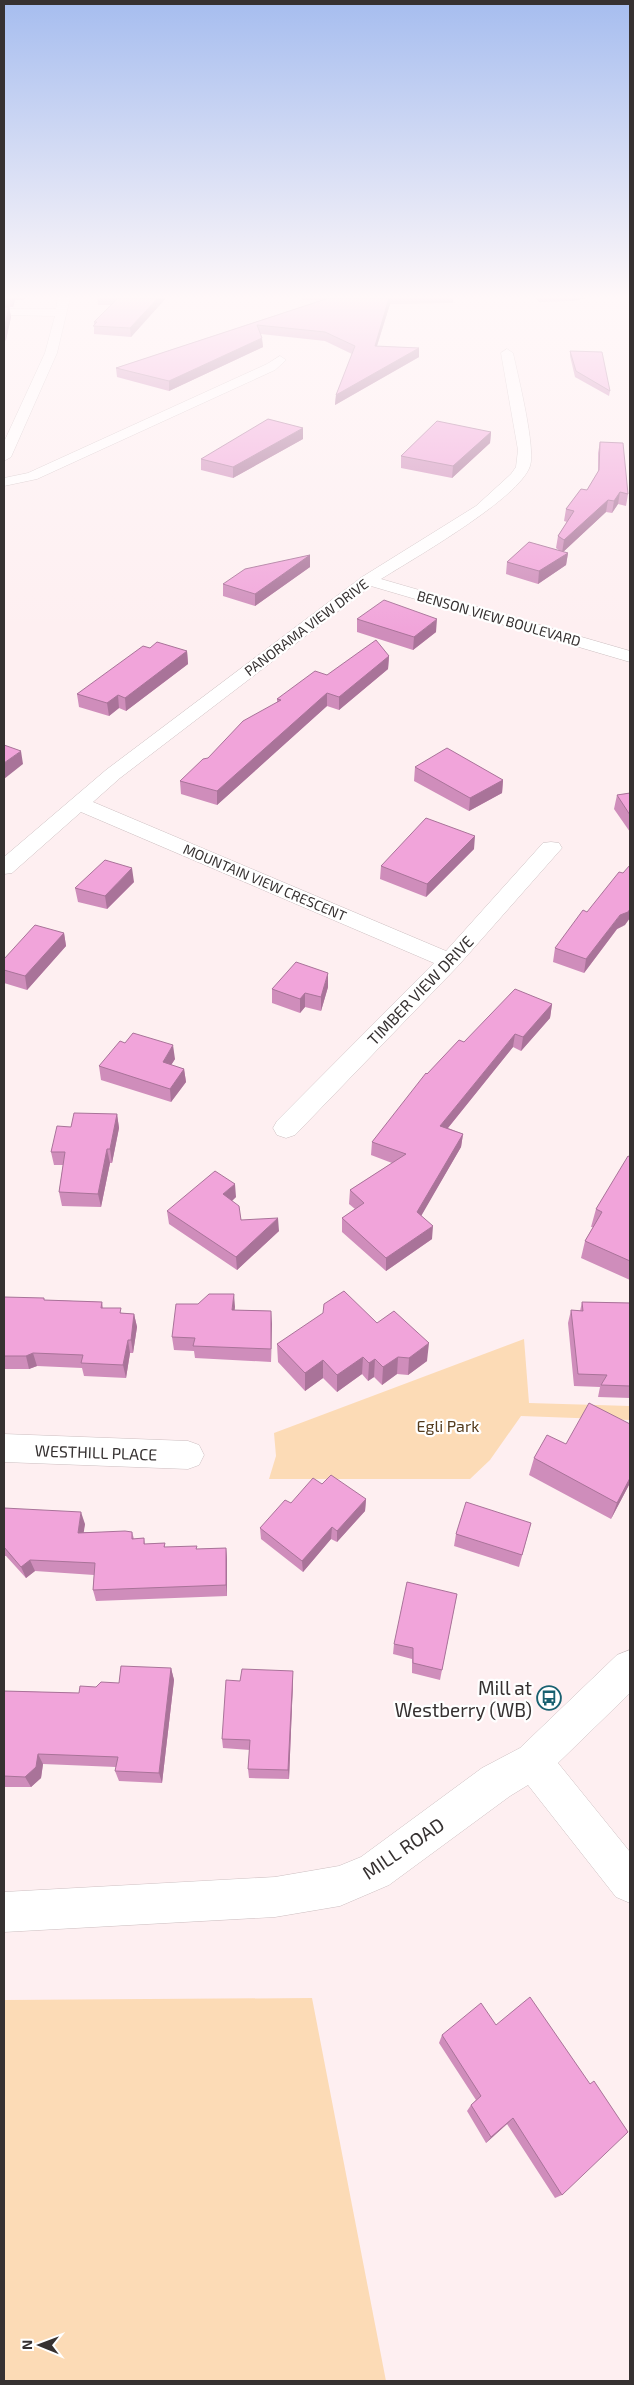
<svg xmlns="http://www.w3.org/2000/svg" width="634" height="2385" font-family="'Exo 2',sans-serif">
  <rect width="100%" height="100%" fill="#feeff1"/>
  <path fill="#fcdbb6" d="M524,1339L529,1403L630,1406V1420L521,1416L490,1460L470,1479H269L276,1456L274,1433Z
    M312,1998L386,2381H4V2000Z"/>
  <g fill="none" stroke-linecap="round" stroke-linejoin="round">
    <g stroke="#cdbfc1" stroke-width="1">
      <path id="street" d="M58,298H70L57,353L11,457L4,461V442L45,353L55,316L4,315V309H56Z
        M507,349L513,353C518,376 536,448 530,466C520,498 413,559 381,579L630,651V662L371,586L120,778L93,802L446,951L543,843L551,842L559,843L562,848L458,966L295,1135L286,1138L277,1135L273,1128L277,1121L434,963L81,812L12,873L4,874V857L106,770L362,577L476,506L511,474L516,467L518,450L501,353Z
        M280,356L286,360L275,370L37,479L4,486V478L28,473L267,364Z
        M4,1434L188,1441L199,1445L204,1455L199,1465L188,1469L4,1462Z
        M630,1650V1693L558,1763L630,1852V1903L616,1897L528,1785L510,1796L389,1885L340,1906L275,1917L4,1932V1892L275,1877L339,1866L361,1857L482,1768L520,1748L617,1655Z"/>
    </g>
    <use href="#street" fill="#fff" fill-rule="evenodd"/>
  </g>
  <path fill="#cf8dbb" d="M4,298H25L24,300H15L13,307H9L11,317L6,340L4,341Z
    M97,298H201H166L131,337L94,334V322L111,305H98Z
    M302,298H453V303L390,304L377,346L419,348V357L335,405L336,395L352,354L325,341L261,334L263,347L169,391L117,377L116,368L322,300H302Z
    M535,298H587L572,301L539,302Z
    M570,351L610,391L609,396L575,377L570,356Z
    M491,432L490,443L452,478L401,468V456Z
    M303,439L233,478L201,470V459Z
    M600,442L628,494L626,506L618,504L612,513L606,512L563,552L568,553L566,565L538,584L506,574L507,562L560,551L556,548L558,536L567,522L564,521L566,509L587,490L598,472V453Z
    M310,555V567L255,606L223,596V584Z
    M357,619L436,632L413,650L357,632Z
    M150,648L187,651L188,664L126,711L119,708L109,716L79,707L77,694Z
    M389,656L388,669L339,710L327,706L217,805L181,794L180,781L277,702V699L327,675Z
    M415,767L503,780L502,793L469,811L414,781Z
    M630,793V832L614,809L617,795Z
    M474,849L426,897L380,879L381,866Z
    M134,882L107,909L78,902L75,888Z
    M625,925L617,929L584,973L553,962L555,948Z
    M64,933L66,946L27,990L4,983V959Z
    M328,987L321,1011L305,1007L300,1013L272,1003V989Z
    M552,1004L550,1018L521,1051L513,1047L448,1128L463,1134L461,1147L421,1215L432,1239L386,1271L342,1232V1218L355,1209L349,1204L350,1190L392,1163L371,1155L372,1142L427,1074L464,1042Z
    M175,1059L171,1065L184,1069L186,1082L171,1102L101,1080L99,1066Z
    M117,1114L119,1128L112,1163H110L101,1207L62,1206L59,1192L63,1165H54L51,1152L71,1127Z
    M630,1157V1280L581,1258L585,1241L593,1227H591L596,1209Z
    M236,1197L232,1201L241,1220L279,1231L237,1270L169,1224L167,1211Z
    M4,1297L45,1300L102,1302L103,1308L122,1313L134,1314L137,1327L133,1353H130L126,1378L84,1376L82,1368L37,1366L29,1369H4Z
    M582,1302L630,1303V1398L598,1397L600,1387L574,1386L568,1323L571,1310L580,1311Z
    M235,1307L234,1310L271,1311V1362L195,1358L194,1351L174,1350L172,1337Z
    M377,1323L427,1361L408,1375L397,1374L382,1385L374,1377L368,1381L362,1374L337,1392L323,1378L305,1391L278,1362L277,1344Z
    M630,1424V1483L611,1519L529,1475L534,1458L566,1444Z
    M322,1484L366,1499L365,1511L337,1542L331,1539L303,1572L261,1539L260,1528L291,1503Z
    M4,1508L85,1524L83,1532H132L134,1539L144,1538L145,1544L165,1543V1547L197,1549L226,1548L227,1559V1596L96,1601L93,1590L94,1575L35,1571L26,1578L6,1556H4Z
    M531,1523L519,1567L454,1546L456,1534Z
    M457,1594L440,1680L412,1673V1659L393,1654L394,1644Z
    M171,1668L174,1680L162,1783L119,1781L115,1771L116,1767L43,1764L41,1778L31,1787H4V1691L79,1693L96,1687L119,1683Z
    M240,1681H293L289,1779L249,1778L248,1769L250,1750L223,1748L222,1739Z
    M496,2025L562,2195L555,2198L507,2124L486,2143L467,2111L471,2105L476,2100L439,2043L442,2035Z"/>
  <path fill="#a97399" d="M12,298H14L15,300L13,307Z
    M158,298H166L131,337L130,328Z
    M389,298H390V304L374,355L375,346Z
    M572,298H587L572,301Z
    M9,307L11,317L6,340L4,341V330Z
    M262,338L263,347L169,391V381Z
    M419,348V357L335,405L336,395Z
    M303,428V439L233,478V467Z
    M491,432L490,443L452,478L453,466Z
    M620,492L618,504L612,513L614,501Z
    M608,500L606,512L562,553L564,540Z
    M568,553L566,565L538,584L539,571Z
    M310,555V567L255,606V594Z
    M437,619L436,632L413,650L414,637Z
    M187,651L188,664L126,711L125,698Z
    M389,656L388,669L339,710V697Z
    M327,693V706L217,805V791Z
    M118,695L119,708L109,716L107,703Z
    M21,751L23,764L4,779V763Z
    M503,780L502,793L469,811L470,798Z
    M475,836L474,849L426,897L427,884Z
    M132,868L134,882L107,909L105,896Z
    M630,909V918L625,925L617,929L584,973L586,959L620,915Z
    M64,933L66,946L27,990L25,976Z
    M328,973V987L321,1011V997Z
    M305,993V1007L300,1013V999Z
    M552,1004L550,1018L521,1051L523,1037Z
    M515,1034L513,1047L439,1139L440,1126Z
    M173,1045L175,1059L164,1076L163,1062Z
    M184,1069L186,1082L171,1102L170,1089Z
    M117,1114L119,1128L112,1163L110,1149Z
    M463,1134L461,1147L416,1225L417,1212Z
    M107,1149L110,1163L101,1207L98,1194Z
    M235,1184L236,1197L224,1208L223,1194Z
    M278,1218L279,1231L237,1270L236,1257Z
    M433,1226L432,1239L386,1271V1258Z
    M234,1294L235,1307L233,1323L232,1310Z
    M271,1311L272,1324L271,1362Z
    M134,1314L137,1327L133,1353L131,1340Z
    M128,1340L130,1353L126,1378L123,1365Z
    M429,1343L427,1361L408,1375L409,1358Z
    M33,1353L37,1366L29,1369L26,1356Z
    M363,1357L362,1374L337,1392V1375Z
    M398,1357L397,1374L382,1385L383,1367Z
    M375,1359L374,1377L368,1381L369,1363Z
    M323,1360V1378L305,1391V1373Z
    M630,1478V1483L611,1519L617,1503Z
    M366,1499L365,1511L337,1542V1531Z
    M81,1512L85,1524L82,1544L78,1533Z
    M332,1527L331,1539L303,1572L302,1561Z
    M226,1548L227,1559V1596L226,1585Z
    M30,1560L35,1571L26,1578L21,1567Z
    M171,1668L174,1680L162,1783L159,1773Z
    M293,1671V1681L289,1779L288,1770Z
    M38,1754L43,1764L41,1778L31,1787L25,1777Z
    M513,2118L507,2124L486,2143L491,2137Z"/>
  <path fill="#f1a4da" stroke="#a97399" d="M118,298H158L130,328L93,326L97,322H94Z
    M329,298H389L375,346L419,348L336,395L355,346L325,332L257,325L262,338L169,381L116,368Z
    M4,307H9L4,330Z
    M570,351L602,352L610,391L576,371Z
    M268,419L303,428L233,467L201,459Z
    M437,421L491,432L453,466L401,456Z
    M600,442L623,443L628,494L620,492L614,501L608,500L564,540L558,536L574,511L566,509L581,489L587,490L599,470Z
    M529,542L568,553L539,571L507,562Z
    M310,555L255,594L223,584L245,569Z
    M384,600L437,619L414,637L357,619Z
    M376,640L389,656L339,697L327,693L217,791L180,781L203,759L208,758L243,721L281,700L277,699L315,671L327,675Z
    M157,642L187,651L125,698L118,695L107,703L77,694L143,646L150,648Z
    M4,745L21,751L4,763Z
    M447,748L503,780L470,798L415,767Z
    M630,793V815L617,795Z
    M426,818L475,836L427,884L381,866Z
    M105,860L132,868L105,896L75,888Z
    M630,865V909L628,912L620,915L586,959L555,948L583,910L587,912L619,872L623,873Z
    M35,925L64,933L25,976L4,970V959Z
    M296,962L328,973L321,997L305,993L300,999L272,989Z
    M515,989L552,1004L523,1037L515,1034L440,1126L463,1134L417,1212L433,1226L386,1258L342,1218L364,1203L350,1190L406,1154L372,1142L426,1073L427,1074L459,1040L464,1042Z
    M133,1033L173,1045L163,1062L184,1069L170,1089L99,1066L120,1041L125,1043Z
    M74,1113L117,1114L110,1149H107L98,1194L59,1192L65,1152H51L57,1126L71,1127Z
    M628,1156L630,1157V1261L585,1241L602,1212L596,1209Z
    M215,1171L235,1184L223,1194L239,1206L241,1220L278,1218L236,1257L167,1211Z
    M344,1291L377,1323L394,1311L429,1343L409,1358L398,1357L383,1367L375,1359L369,1363L363,1357L337,1375L323,1360L305,1373L277,1344L323,1313L324,1304Z
    M209,1294H234L232,1310L271,1311V1349L193,1346L195,1338L172,1337L176,1304H198Z
    M4,1297L44,1298V1300L102,1302L101,1308H121L120,1313L134,1314L131,1340H128L123,1365L81,1363L83,1355L33,1353L26,1356H4Z
    M582,1302L630,1303V1386L601,1385L607,1375L578,1374L571,1310L583,1311Z
    M589,1403L630,1424V1478L617,1503L534,1458L547,1435L566,1444Z
    M331,1475L366,1499L337,1531L332,1527L302,1561L260,1528L285,1500L291,1503L313,1478L322,1484Z
    M466,1502L531,1523L522,1555L456,1534Z
    M4,1508L81,1512L78,1533L125,1531L132,1532V1539L144,1538V1544L165,1543L164,1547L197,1546L196,1549L226,1548V1585L93,1590L95,1563L30,1560L21,1567L4,1547Z
    M407,1582L457,1594L442,1670L413,1663V1648L394,1644Z
    M121,1666L171,1668L159,1773L115,1771L118,1757L38,1754L36,1767L25,1777L4,1776V1691L79,1693L80,1686L96,1687L101,1682L119,1683Z
    M242,1669L293,1671L288,1770L248,1769L250,1740L222,1739L226,1680L240,1681Z
    M530,1997L590,2084L594,2081L628,2132L562,2195L513,2118L491,2137L471,2105L481,2096L442,2035L481,2003L496,2025Z"/>
  <linearGradient id="sky" x2="0" y2="1"><stop stop-color="#a6bdef"/><stop offset="0.47" stop-color="#fff8f9"/><stop offset="1" stop-color="#fff8f9" stop-opacity="0"/></linearGradient>
  <rect width="634" height="632" fill="url(#sky)"/>
  <defs>
    <g id="bus-ring" transform="scale(1.25)"><circle r="9.5" fill="#fff" stroke="#186070" stroke-width="1.5"/><path d="M-5-6H5V4H4V6H2V4H-2V6H-4V4H-5ZM-3.5-4V0h7V-4ZM-3.5 1.2v1.5H-2V1.2ZM2 1.2v1.5H3.5V1.2Z" fill="#186070"/></g>
  </defs>
  <g fill-rule="evenodd">
    <use href="#bus-ring" x="549" y="1698"/>
  </g>
  <g text-anchor="middle" dominant-baseline="central" stroke-width="4.5" stroke-linejoin="round" paint-order="stroke">
    <g font-size="14" fill="#363131" stroke="#fff">
      <text transform="translate(499 618) rotate(16)">BENSON VIEW BOULEVARD</text>
      <text transform="translate(306 627) rotate(-37)">PANORAMA VIEW DRIVE</text>
      <text transform="translate(265 882) rotate(23)">MOUNTAIN VIEW CRESCENT</text>
    </g>
    <g font-size="16" fill="#363131" stroke="#fff">
      <text transform="translate(420 990) rotate(-46)">TIMBER VIEW DRIVE</text>
      <text transform="translate(96 1452) rotate(2)">WESTHILL PLACE</text>
    </g>
    <g font-size="16" fill="#553c1d" stroke="#fff">
      <text x="448" y="1425">Egli Park</text>
    </g>
    <g font-size="19" fill="#363131" stroke="#fff" text-anchor="end">
      <text x="532" y="1687">Mill at<tspan x="532" dy="22">Westberry (WB)</tspan></text>
    </g>
    <g font-size="19" fill="#363131" stroke="#fff">
      <text transform="translate(403 1848) rotate(-34)">MILL ROAD</text>
    </g>
  </g>
  <rect width="634" height="2385" fill="none" stroke="#363131" stroke-width="10"/>
  <g transform="translate(40 2345) rotate(271)" stroke="#ffffff" stroke-width="4" paint-order="stroke">
  <path d="M0-4L9 19L0 12L-9 19Z" fill="#363131"/>
  <text y="-8" font-size="14" font-weight="bold" text-anchor="middle" fill="#363131">N</text>
  </g>
</svg>
